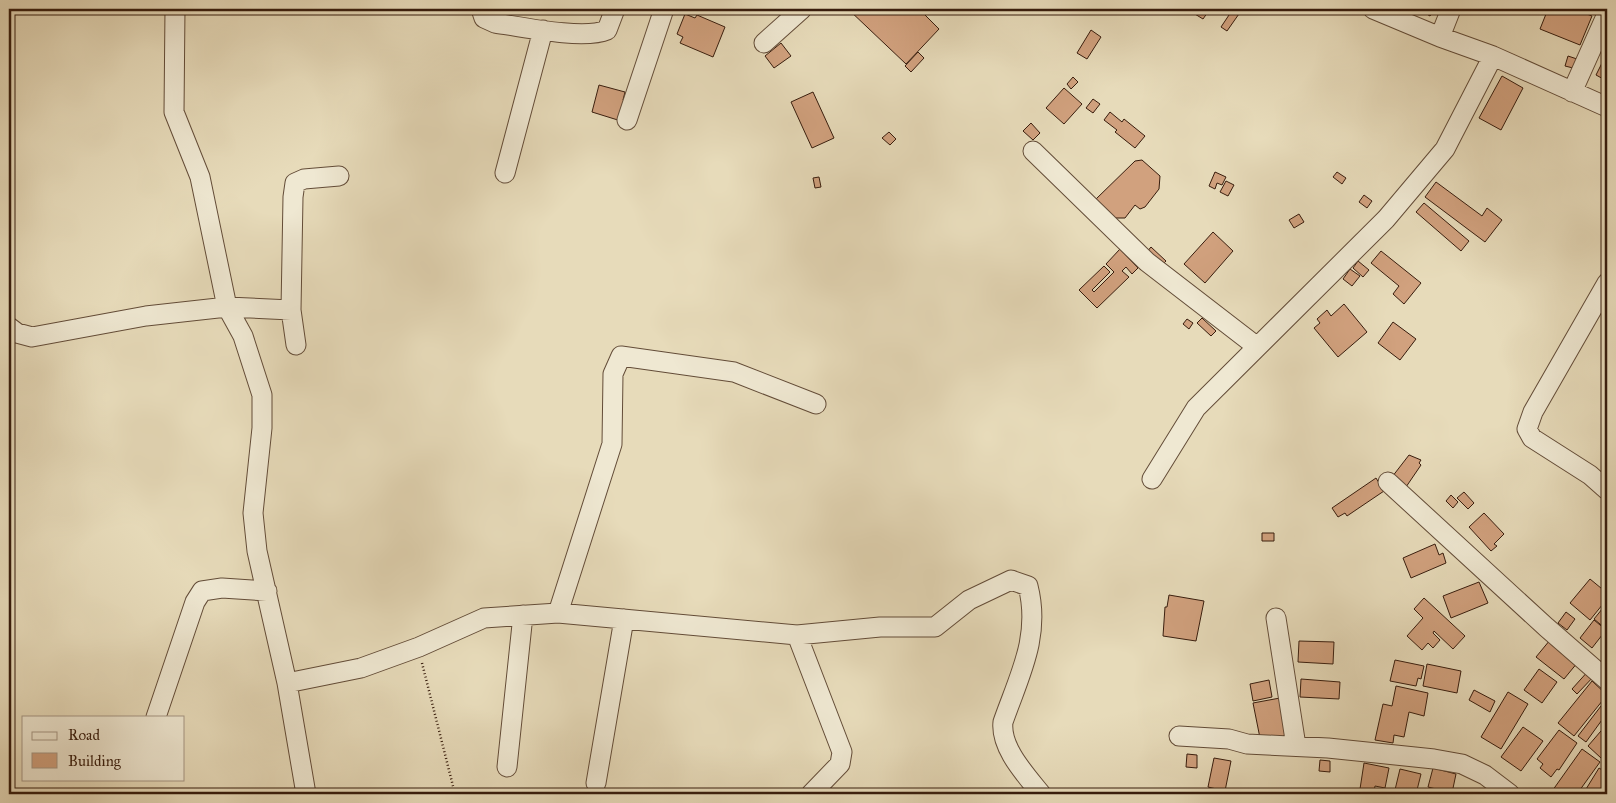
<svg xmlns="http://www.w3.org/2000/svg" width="1616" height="803" font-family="'IM FELL Great Primer',serif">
  <rect width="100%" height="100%" fill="#e7dbba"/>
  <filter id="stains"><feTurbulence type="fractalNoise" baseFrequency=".004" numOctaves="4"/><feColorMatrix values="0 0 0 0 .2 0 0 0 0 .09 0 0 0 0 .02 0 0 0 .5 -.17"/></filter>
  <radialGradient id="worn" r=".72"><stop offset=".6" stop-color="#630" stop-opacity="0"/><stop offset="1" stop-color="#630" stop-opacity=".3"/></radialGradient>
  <path fill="#d1a17e" stroke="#371c0d" d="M848,9H919L939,29L906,64Z
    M1191,9H1210L1203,19L1190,11Z
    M1233,9L1241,11L1227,31L1221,27Z
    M1427,9H1435L1430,16L1425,13Z
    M1548,9H1574L1592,16L1580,45L1540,29Z
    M1579,9H1595L1592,14Z
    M685,14L695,18L697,15L725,27L713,57L680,43L683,37L677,34Z
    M1091,30L1101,37L1087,59L1077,53Z
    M781,43L791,56L774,68L765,56Z
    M918,52L924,58L911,72L905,66Z
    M1568,56L1580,60L1577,69L1565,66Z
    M1605,57L1607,58V81L1596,75Z
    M1502,76L1523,88L1501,130L1479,118Z
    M1073,77L1078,82L1071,89L1067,84Z
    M599,85L625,92L623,100L626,101L621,121L592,112Z
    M1064,88L1082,104L1064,124L1046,108Z
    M813,92L834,138L812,148L791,102Z
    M1093,99L1100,104L1093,113L1086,108Z
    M1110,112L1122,122L1124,119L1145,136L1135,148L1115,132L1117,130L1104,120Z
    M1031,123L1040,133L1033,140L1023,131Z
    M889,132L896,139L890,145L882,138Z
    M1142,160L1160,176L1159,189L1145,207L1140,209L1135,205L1125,218H1114L1095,200L1135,161Z
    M1215,172L1226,177L1222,185L1217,183L1215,189L1209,186Z
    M1337,172L1346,178L1342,184L1333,177Z
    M819,177L821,187L815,188L813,178Z
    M1226,181L1234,185L1228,196L1220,192Z
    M1436,182L1482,216L1487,208L1502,220L1485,242L1425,197Z
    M1364,195L1372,201L1367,208L1359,202Z
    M1424,203L1469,241L1461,251L1416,212Z
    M1299,214L1304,222L1294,228L1289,220Z
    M1213,232L1233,251L1205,283L1184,264Z
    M1151,247L1166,261L1160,267L1146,253Z
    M1120,249L1138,268L1132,274L1126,267L1122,271L1129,277L1097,308L1079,290L1104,266L1110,272L1092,290L1094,292L1114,272L1106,264Z
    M1381,251L1421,283L1404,304L1393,294L1399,286L1371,263Z
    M1358,261L1369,270L1363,277L1353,268Z
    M1350,269L1360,276L1352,286L1343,279Z
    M1344,304L1367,332L1338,357L1314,328L1320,323L1317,319L1327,310L1331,316Z
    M1202,318L1216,331L1211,336L1197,323Z
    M1187,319L1193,323L1189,329L1183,324Z
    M1393,322L1416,339L1400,360L1378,343Z
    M1409,455L1421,460L1419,463L1421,465L1406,487L1392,477Z
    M1376,478L1384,491L1347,516L1345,513L1338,517L1332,508Z
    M1464,492L1474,503L1468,509L1457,498Z
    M1451,495L1458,502L1453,508L1446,501Z
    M1484,513L1504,534L1494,544L1497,546L1491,551L1469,527Z
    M1262,533H1274V541H1262Z
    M1435,544L1439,555L1443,553L1446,563L1411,578L1403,558Z
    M1590,579L1607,593V599L1590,620L1570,603Z
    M1479,582L1488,603L1451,618L1443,596Z
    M1169,595L1204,601L1196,641L1163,636L1165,607H1167Z
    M1424,598L1465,636L1453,649L1434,631L1433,633L1440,640L1433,648L1428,643L1422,650L1407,636L1423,618L1414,609Z
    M1607,603V628L1606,629L1594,619Z
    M1566,612L1575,619L1567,630L1558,623Z
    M1594,620L1606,630L1592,648L1580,638Z
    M1550,640L1578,662L1564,679L1536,657Z
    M1299,641L1334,642L1333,664L1298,662Z
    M1395,660L1424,666L1421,679L1418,678L1416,686L1390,681Z
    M1427,664L1461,671L1457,693L1423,686Z
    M1539,669L1557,682L1542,703L1524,690Z
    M1590,669L1596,674L1577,694L1572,689Z
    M1301,679L1340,682L1339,699L1300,697Z
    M1269,680L1272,697L1253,701L1250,684Z
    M1592,681L1607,695L1574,736L1558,723Z
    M1396,686L1428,693L1424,716L1409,712L1404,737L1394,735L1393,743L1375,740L1383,704L1392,706Z
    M1474,690L1495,701L1490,712L1469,700Z
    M1508,692L1528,704L1501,749L1481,737Z
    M1280,698L1287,738L1261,743L1253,703Z
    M1601,706L1607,711V713L1586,742L1578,736Z
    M1607,724V751L1601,758L1588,746Z
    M1523,727L1543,741L1521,771L1501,757Z
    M1559,730L1577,743L1559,770L1557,769L1551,777L1540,768L1543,764L1537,759Z
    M1582,749L1600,762L1577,794H1550Z
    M1187,754L1197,755V768L1186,767Z
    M1214,758L1231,761L1225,791L1208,787Z
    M1320,760L1330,761V772L1319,771Z
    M1364,763L1389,768L1385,788L1375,786L1374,792L1360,789Z
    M1433,768L1456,774L1452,793L1428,787Z
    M1599,768L1607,773V794H1583Z
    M1400,769L1421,774L1416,794H1394Z
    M1208,791L1235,793V794H1207Z"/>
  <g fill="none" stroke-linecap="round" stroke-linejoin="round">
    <g stroke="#634c38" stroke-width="21">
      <path id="minor" d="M175,9L174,112L200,177L227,307L243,336L262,395V428L253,513L257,551L287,683L306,794
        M481,9L484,18L495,23C522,27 584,40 607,30L615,9
        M1373,9L1440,37L1493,56L1607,107
        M1440,37L1451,9
        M764,43L802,9
        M1572,92L1607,14
        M627,120L664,9
        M1033,151L1147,262L1256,346
        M505,173L543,30
        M1607,283L1533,412L1527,429L1532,438L1590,475L1607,490
        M9,327L17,333L32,337L146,316L227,307L291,310
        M296,345L291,310L293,197L295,183L304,179L339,176
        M1152,479L1196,408L1386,219L1445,149L1493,56
        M1388,482L1546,627L1607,680
        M558,613L612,444L613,374L621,356L734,372L816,404
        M1276,618L1296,746
        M797,635L842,752L840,764L811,794
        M287,683L361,668L419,647L484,618L558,613L797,635L880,627H935L969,600L1011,580L1028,586C1041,637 1019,676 1003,722C1000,748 1026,775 1041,794
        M156,717L195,602L202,591L222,588L267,591
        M1179,736L1229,739L1247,744L1328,748L1434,759L1462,764L1485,775L1510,794
        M507,767L523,615
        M596,783L624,619"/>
    </g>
    <path stroke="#371c0d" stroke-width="2.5" stroke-dasharray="1 2.5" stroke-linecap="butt" d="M422,663L455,794"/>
    <use href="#minor" stroke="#efe8d2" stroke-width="19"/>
  </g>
  <rect width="1616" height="803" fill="none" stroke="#e7dbba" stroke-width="30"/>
  <rect x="10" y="10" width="1596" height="783" fill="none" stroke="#371c0d" stroke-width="2.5"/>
  <rect x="15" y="15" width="1586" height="773" fill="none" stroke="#371c0d"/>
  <rect x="22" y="716" width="162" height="65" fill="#efe8d2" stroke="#a59683"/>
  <rect x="32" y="732" width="25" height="8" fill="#efe8d2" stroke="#a59683"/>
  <text x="68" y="740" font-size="15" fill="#371c0d">Road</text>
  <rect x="32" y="753" width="25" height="15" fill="#d1a17e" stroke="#a59683"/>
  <text x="68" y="766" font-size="15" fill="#371c0d">Building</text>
  <rect width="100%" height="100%" filter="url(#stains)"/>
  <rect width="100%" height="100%" fill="url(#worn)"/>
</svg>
